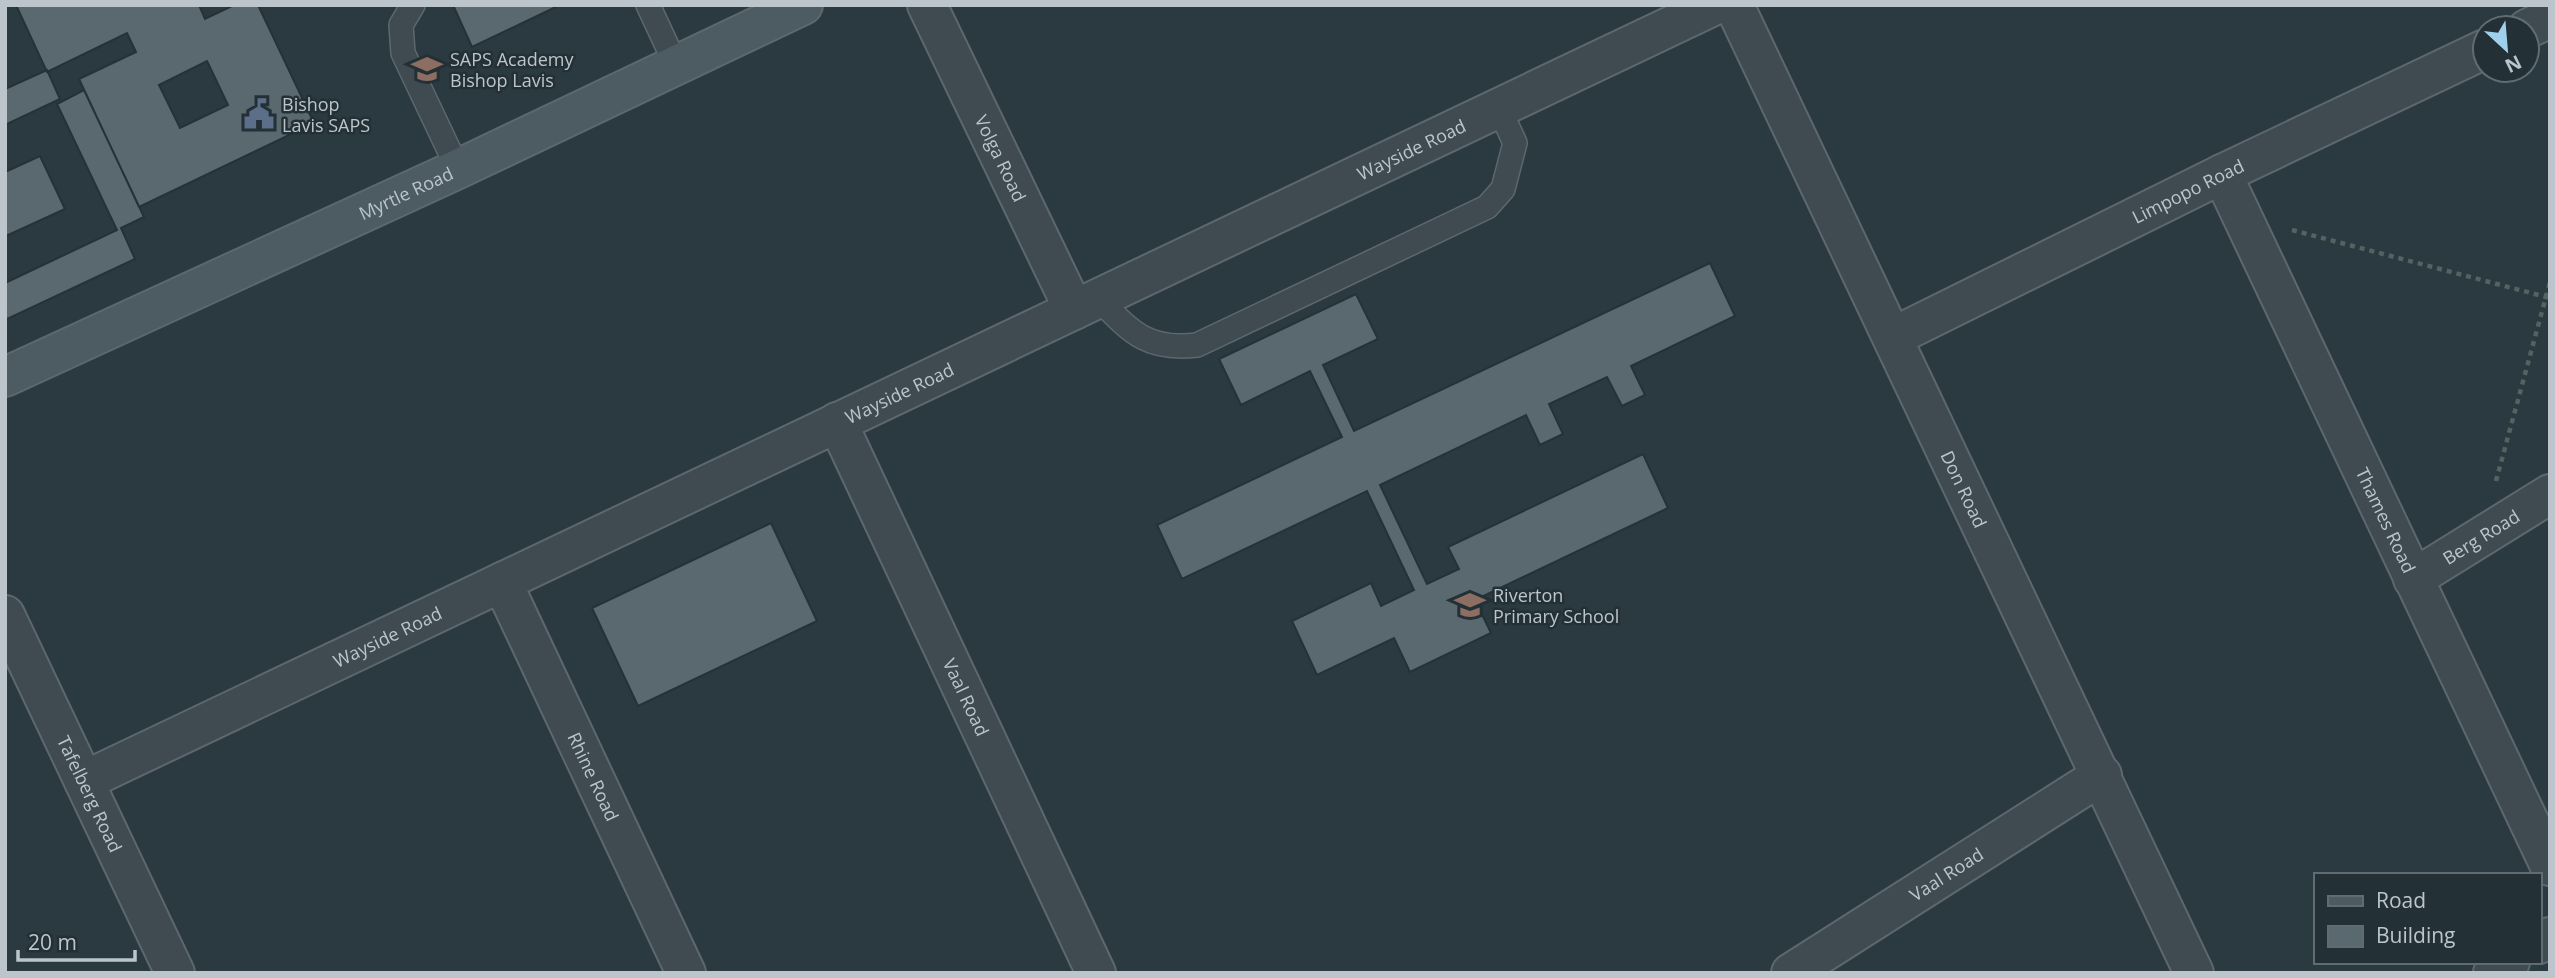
<svg xmlns="http://www.w3.org/2000/svg" width="2555" height="978" font-family="'Open Sans',sans-serif">
  <rect width="100%" height="100%" fill="#2b3a41"/>
  <path fill="#5a6970" stroke="#253238" stroke-width="2" fill-rule="evenodd" d="M16,5H199L205,19L234,5H258L314,123L139,207L79,79L136,52L127,33L47,72ZM207,61L228,105L180,128L159,85Z
    M453,5H560L472,47Z
    M47,70L60,99L5,125V89Z
    M84,90L144,217L121,228L135,259L5,320V283L117,230L57,104Z
    M40,156L65,209L6,236L5,172Z
    M1710,263L1735,316L1631,366L1645,395L1622,406L1607,377L1549,404L1563,434L1540,445L1526,415L1380,485L1427,584L1459,569L1448,547L1643,454L1668,508L1475,600L1491,633L1410,672L1394,638L1317,675L1292,621L1371,583L1381,606L1414,590L1367,491L1182,579L1157,525L1342,437L1310,371L1241,405L1219,359L1356,294L1378,339L1323,365L1354,431Z
    M771,523L817,621L638,706L592,608Z"/>
  <g fill="none" stroke-linecap="round" stroke-linejoin="round">
    <g stroke="#5d686e" stroke-width="26">
      <path id="lane" d="M413,5L401,25L403,53L458,169
        M648,5L676,65
        M1097,297C1130,331 1146,351 1197,345L1487,207L1503,189L1515,143L1499,108"/>
    </g>
    <g stroke="#5d686e" stroke-width="42">
      <g id="street">
        <path id="s1" d="M927,5L1074,310"/>
        <path id="s2" d="M1734,5L2194,973"/>
        <path d="M2527,29L2550,18"/>
        <path id="s3" d="M2222,174L2550,866"/>
        <path id="s4" d="M1893,337L2222,174L2485,49"/>
        <path id="s5" d="M837,422L1096,973"/>
        <path id="s6" d="M2413,579L2550,494"/>
        <path id="s7" d="M502,582L686,973"/>
        <path id="s8" d="M5,615L175,973"/>
        <path id="s9" d="M84,781L1715,5"/>
        <path d="M2539,944L2550,937"/>
        <path id="s10" d="M1791,973L2102,775"/>
        <path d="M2493,973L2510,962"/>
      </g>
    </g>
    <g stroke="#5d686e" stroke-width="42">
      <g id="secondary">
        <path id="s11" d="M5,377L458,169L803,5"/>
      </g>
    </g>
    <path stroke="#526462" stroke-width="4.5" stroke-dasharray="5 5" stroke-linecap="butt" d="M2292,230L2550,298
      M2496,481L2550,282"/>
    <use href="#lane" stroke="#3f4b51" stroke-width="23"/>
    <use href="#street" stroke="#3f4b51" stroke-width="38"/>
    <use href="#secondary" stroke="#4d5b63" stroke-width="38"/>
  </g>
  <defs>
    <g id="university-bare" transform="scale(2.415)"><path d="M0-5L7-2L0 1L-7-2ZM-4 1L0 2.5L4 1V4Q0 6-4 4Z" fill="#8d6e63" stroke="#233036" stroke-width="2.5" paint-order="stroke"/></g>
    <g id="civic-bare" transform="scale(2.415)"><path d="M-.6-6.5H3V-4.5H.6V-3L4-1V1h2V6H-6V1h2V-1L-.6-3ZM-1.2 2.5V6h2.4V2.5Z" fill="#5c6f8a" stroke="#233036" stroke-width="2.5" paint-order="stroke"/></g>
    <g id="school-bare" transform="scale(2.415)"><path d="M0-5L7-2L0 1L-7-2ZM-4 1L0 2.5L4 1V4Q0 6-4 4Z" fill="#8d6e63" stroke="#233036" stroke-width="2.5" paint-order="stroke"/></g>
  </defs>
  <g fill-rule="evenodd">
    <use href="#university-bare" x="427" y="69"/>
    <use href="#civic-bare" x="259" y="114"/>
    <use href="#school-bare" x="1470" y="605"/>
  </g>
  <g text-anchor="middle" dominant-baseline="central" stroke-width="5" stroke-linejoin="round" paint-order="stroke">
    <g font-size="18" fill="#bcc5cb" stroke="#233036" text-anchor="start">
      <text x="450" y="59">SAPS Academy<tspan x="450" dy="21">Bishop Lavis</tspan></text>
      <text x="282" y="104">Bishop<tspan x="282" dy="21">Lavis SAPS</tspan></text>
      <text x="1493" y="595">Riverton<tspan x="1493" dy="21">Primary School</tspan></text>
    </g>
    <g font-size="18" fill="#bcc5cb" stroke="#233036">
      <text stroke="none"><textPath href="#s9" startOffset="1470">Wayside Road</textPath></text>
      <text stroke="none"><textPath href="#s1" startOffset="170">Volga Road</textPath></text>
      <text stroke="none"><textPath href="#s4" startOffset="329">Limpopo Road</textPath></text>
      <text stroke="none"><textPath href="#s11" startOffset="441">Myrtle Road</textPath></text>
      <text stroke="none"><textPath href="#s9" startOffset="903">Wayside Road</textPath></text>
      <text stroke="none"><textPath href="#s2" startOffset="536">Don Road</textPath></text>
      <text stroke="none"><textPath href="#s3" startOffset="383">Thames Road</textPath></text>
      <text stroke="none"><textPath href="#s6" startOffset="80">Berg Road</textPath></text>
      <text stroke="none"><textPath href="#s9" startOffset="336">Wayside Road</textPath></text>
      <text stroke="none"><textPath href="#s5" startOffset="304">Vaal Road</textPath></text>
      <text stroke="none"><textPath href="#s7" startOffset="215">Rhine Road</textPath></text>
      <text stroke="none"><textPath href="#s8" startOffset="198">Tafelberg Road</textPath></text>
      <text stroke="none"><textPath href="#s10" startOffset="184">Vaal Road</textPath></text>
    </g>
  </g>
  <rect width="2555" height="978" fill="none" stroke="#bcc5cb" stroke-width="14"/>
  <rect x="2314" y="873" width="228" height="91" fill="#233036" stroke="#606c72" stroke-width="2"/>
  <rect x="2328" y="896" width="35" height="10" fill="#4d5b63" stroke="#606c72" stroke-width="2"/>
  <text x="2376" y="908" font-size="21" fill="#bcc5cb">Road</text>
  <rect x="2328" y="926" width="35" height="21" fill="#5a6970" stroke="#606c72" stroke-width="2"/>
  <text x="2376" y="943" font-size="21" fill="#bcc5cb">Building</text>
  <g transform="translate(2506 49) rotate(154)"><circle r="33" fill="#233036" stroke="#606c72" stroke-width="2"/>
  <path d="M0-5L12 26L0 18L-12 26Z" fill="#9fd0ec"/>
  <text y="-10" font-size="19" font-weight="bold" text-anchor="middle" fill="#bcc5cb">N</text>
  </g>
  <path d="M18 950v10h117v-10" fill="none" stroke="#bcc5cb" stroke-width="3.5"/>
  <text x="28" y="950" font-size="21" fill="#bcc5cb" stroke="#233036" stroke-width="5" paint-order="stroke">20 m</text>
</svg>
